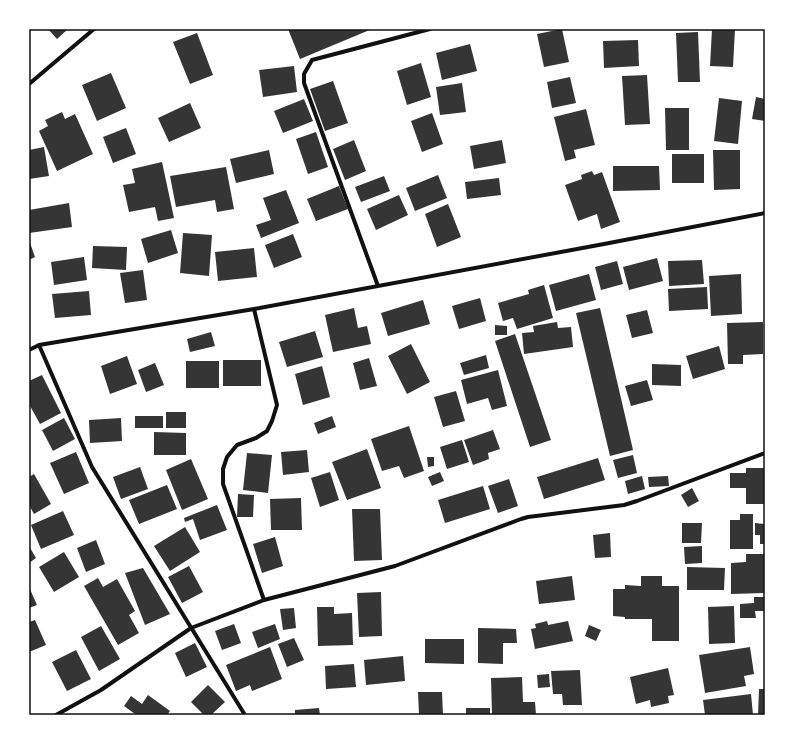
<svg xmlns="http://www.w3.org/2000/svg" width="794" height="744" font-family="Lato,sans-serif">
  <rect width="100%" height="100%" fill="#fff"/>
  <path fill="#353535" d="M48,29H68L57,39Z
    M288,29H372L300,59Z
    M562,29L569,62L544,67L537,34Z
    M712,29H735L733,67L710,66Z
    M698,32L700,82H678L676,33Z
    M197,33L213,75L190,84L173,42Z
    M638,40L639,66L604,68L603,41Z
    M470,44L477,71L442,80L436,53Z
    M421,63L431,97L407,105L397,71Z
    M294,66L297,92L263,97L259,70Z
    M111,73L126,108L97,121L82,85Z
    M647,75L650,124L625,125L622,76Z
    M570,77L576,103L552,108L547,82Z
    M333,81L348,123L325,131L310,89Z
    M462,83L466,112L440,115L436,87Z
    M756,97L765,99V121L752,119Z
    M719,98L742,101L738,144L714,141Z
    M304,99L313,121L283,133L274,111Z
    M190,103L201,128L169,142L158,118Z
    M665,108H689V150H666Z
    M586,109L595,145L574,150L576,158L565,161L554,117Z
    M62,112L65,119L75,114L93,154L57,171L39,131L48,126L45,120Z
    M432,113L443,144L422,152L411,121Z
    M126,128L136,154L113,163L103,137Z
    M316,132L328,167L308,174L296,139Z
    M354,140L366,171L345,180L333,149Z
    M502,140L506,163L474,169L470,146Z
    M44,147L49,176L29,179V150Z
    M269,150L274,174L236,183L230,159Z
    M713,150H740V189L714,190Z
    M672,154H704V183H672Z
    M162,162L174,218L158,221L155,207L129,212L123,185L135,183L132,169Z
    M613,166H659L660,190L613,191Z
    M226,167L234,209L217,212L215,200L176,207L170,176Z
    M592,171L594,175L602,172L620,222L601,229L597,214L578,221L565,185L582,179L581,175Z
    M438,175L447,198L415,211L406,188Z
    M384,176L390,191L361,202L355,187Z
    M499,178L501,195L467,199L465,182Z
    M339,186L348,209L316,221L307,199Z
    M286,190L299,223L261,238L256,225L271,220L263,198Z
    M399,195L408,215L376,230L367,209Z
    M69,203L72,227L29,233V210Z
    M448,204L461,237L437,247L425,214Z
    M171,230L178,253L148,263L141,239Z
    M183,233L212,235L209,276L180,273Z
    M293,234L302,257L274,268L265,245Z
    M29,240L35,257L29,260Z
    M93,246L127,247L126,270L92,268Z
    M254,248L257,277L218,281L215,252Z
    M84,257L87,280L54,285L51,262Z
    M657,258L663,281L629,290L623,267Z
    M702,260L704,284L669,286L668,261Z
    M617,261L623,284L601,290L595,267Z
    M143,270L147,300L125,303L120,273Z
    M589,274L596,300L556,311L549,285Z
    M741,274L742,314L711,316L709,276Z
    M544,285L553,318L517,329L513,318L503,321L498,303L529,294L528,290Z
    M707,287L708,309L669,311L668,289Z
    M89,291L91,315L55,318L52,294Z
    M480,298L486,321L459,329L452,306Z
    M423,300L430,324L388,336L381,313Z
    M354,308L358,328L367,326L371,344L333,352L325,315Z
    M600,308L633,450L610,456L576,313Z
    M647,310L653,333L632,338L626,315Z
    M557,322L558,328L571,327L573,347L524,354L522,333L534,332L533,326Z
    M763,322V354L743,355V364H728L727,323Z
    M495,325L507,326V335H495Z
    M315,331L323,357L287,367L279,342Z
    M211,332L215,346L190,352L187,339Z
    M515,334L551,440L530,447L495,341Z
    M411,344L430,382L407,394L388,356Z
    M719,346L725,369L693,379L686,356Z
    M486,355L489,368L464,375L460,363Z
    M127,356L137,384L110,394L101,366Z
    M369,358L377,386L360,390L353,363Z
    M223,360H261V386H223Z
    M186,361H219V388H186Z
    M155,363L164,385L146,392L138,370Z
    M652,364L681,365V386L652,385Z
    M322,366L330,397L303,405L295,374Z
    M498,370L507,406L492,410L488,398L467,404L461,380Z
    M42,375L61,413L40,424L29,404V381Z
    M647,380L653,400L631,406L625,386Z
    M456,391L465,421L443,427L434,397Z
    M166,412H186V428H166Z
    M135,416H163V428H135Z
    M332,416L336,427L318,434L314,423Z
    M64,418L75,439L53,451L42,430Z
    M121,418L122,441L90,443L89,420Z
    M409,426L424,471L404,478L399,466L382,471L371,439Z
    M493,430L500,449L488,453L489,459L473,465L464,440Z
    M154,432L186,433V455H154Z
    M462,440L469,462L447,469L440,447Z
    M367,449L381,488L347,500L332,462Z
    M307,450L309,472L283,475L281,452Z
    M76,452L89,483L64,494L50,463Z
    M247,453L272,455L268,493L243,490Z
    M633,455L637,473L618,478L613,460Z
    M427,457H434V466L428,467Z
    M598,458L605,480L544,499L537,477Z
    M191,459L208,499L182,510L166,470Z
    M140,467L148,489L121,499L113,477Z
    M746,468H765V504H746V488H730V473H746Z
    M330,472L339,500L320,507L311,478Z
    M440,472L444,481L432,486L428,477Z
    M34,474L51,504L34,514L29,505V477Z
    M642,476L645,489L628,494L625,481Z
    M668,476L669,486L649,487L648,477Z
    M509,479L518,506L498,513L488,486Z
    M167,485L177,509L139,524L129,500Z
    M483,486L490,509L445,523L438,500Z
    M692,488L699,501L688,507L681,495Z
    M238,494L254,495L253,517H237Z
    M301,498L302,530H271L270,499Z
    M217,505L227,530L200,540L193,519L185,522L184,518Z
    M352,509H380L382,560L354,561Z
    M63,511L74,535L41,549L31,525Z
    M740,514H753V549H730V520H740Z
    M682,523H702L701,543H682Z
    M755,523L765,524V544H760V535H755Z
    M185,527L200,552L170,571L154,546Z
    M610,533L611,557L595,558L593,535Z
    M275,537L283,566L262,573L253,544Z
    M96,540L105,564L86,572L77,548Z
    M29,546L36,558L29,563Z
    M702,546V563L685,564L684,547Z
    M64,552L79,577L54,592L39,567Z
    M746,554H765V593L731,594V563L746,562Z
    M189,566L203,592L182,603L168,577Z
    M687,567L725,568L724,590H687Z
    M143,568L170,614L145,625L125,573Z
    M572,576L575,600L539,604L536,581Z
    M641,576H662V586H679V641H652V619H625V617L613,616V589H625V585L641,586Z
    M98,578L103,587L117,579L135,611L129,615L139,633L118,645L84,586Z
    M29,587L37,605L29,608Z
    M381,592L382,636L359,637L357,593Z
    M754,597H765V611H755L756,618H740V604L754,603Z
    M734,606L735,643L709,644L708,607Z
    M317,607H334V614L352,613L353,645L318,646Z
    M294,608L296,628L283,630L280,609Z
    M35,620L46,645L29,652V622Z
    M547,621L548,625L568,621L573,641L535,649L531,629L536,628L535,624Z
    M234,624L241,643L222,650L215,631Z
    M275,624L280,639L258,648L252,632Z
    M589,625L601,630L596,641L585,636Z
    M101,626L120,659L99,671L81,637Z
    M478,628L516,629L517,643H503V664L478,663Z
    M294,638L304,660L287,667L278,644Z
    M425,639H464V664L425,663Z
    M195,643L207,667L186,677L175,653Z
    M270,647L282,679L252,691L250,685L236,691L226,665Z
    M750,647L754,674L744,676L746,686L705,693L699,655Z
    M76,650L91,679L67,691L52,662Z
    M403,656L405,681L366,685L364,660Z
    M354,664L356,687L326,689L325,666Z
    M668,668L674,695L668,696L669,703L651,707L650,700L636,704L630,677Z
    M580,670L582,705H563L562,694H553L551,671Z
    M549,674L550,687L538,688L537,675Z
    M522,677L523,702H535L536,715H492L491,678Z
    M208,685L225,702L211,715H204L191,702Z
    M759,689H765V715H758Z
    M418,692H442L443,715H419Z
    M751,694L753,715H705L703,700Z
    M148,695L170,711L167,715H134L135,714L124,706L131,696L142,704Z
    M319,708L320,715H295V710Z
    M466,708H490V715H466Z"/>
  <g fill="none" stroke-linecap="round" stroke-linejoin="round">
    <path stroke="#111" stroke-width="4" d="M29,84L94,29
      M378,286L304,83V74L312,60L430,29
      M254,309L277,405L272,421L267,431L256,438L237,445L227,457L223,469V484L264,600
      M39,345L92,467L245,715
      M29,350L39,345L254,309L604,244L765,213
      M56,715L101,690L191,628L264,600L395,566L521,519L528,517L624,505L637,501L765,453"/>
  </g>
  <rect width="794" height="744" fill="none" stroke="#ffffff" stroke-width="60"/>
  <rect x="30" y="30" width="734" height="684" fill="none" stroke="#111" stroke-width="1.5"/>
</svg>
